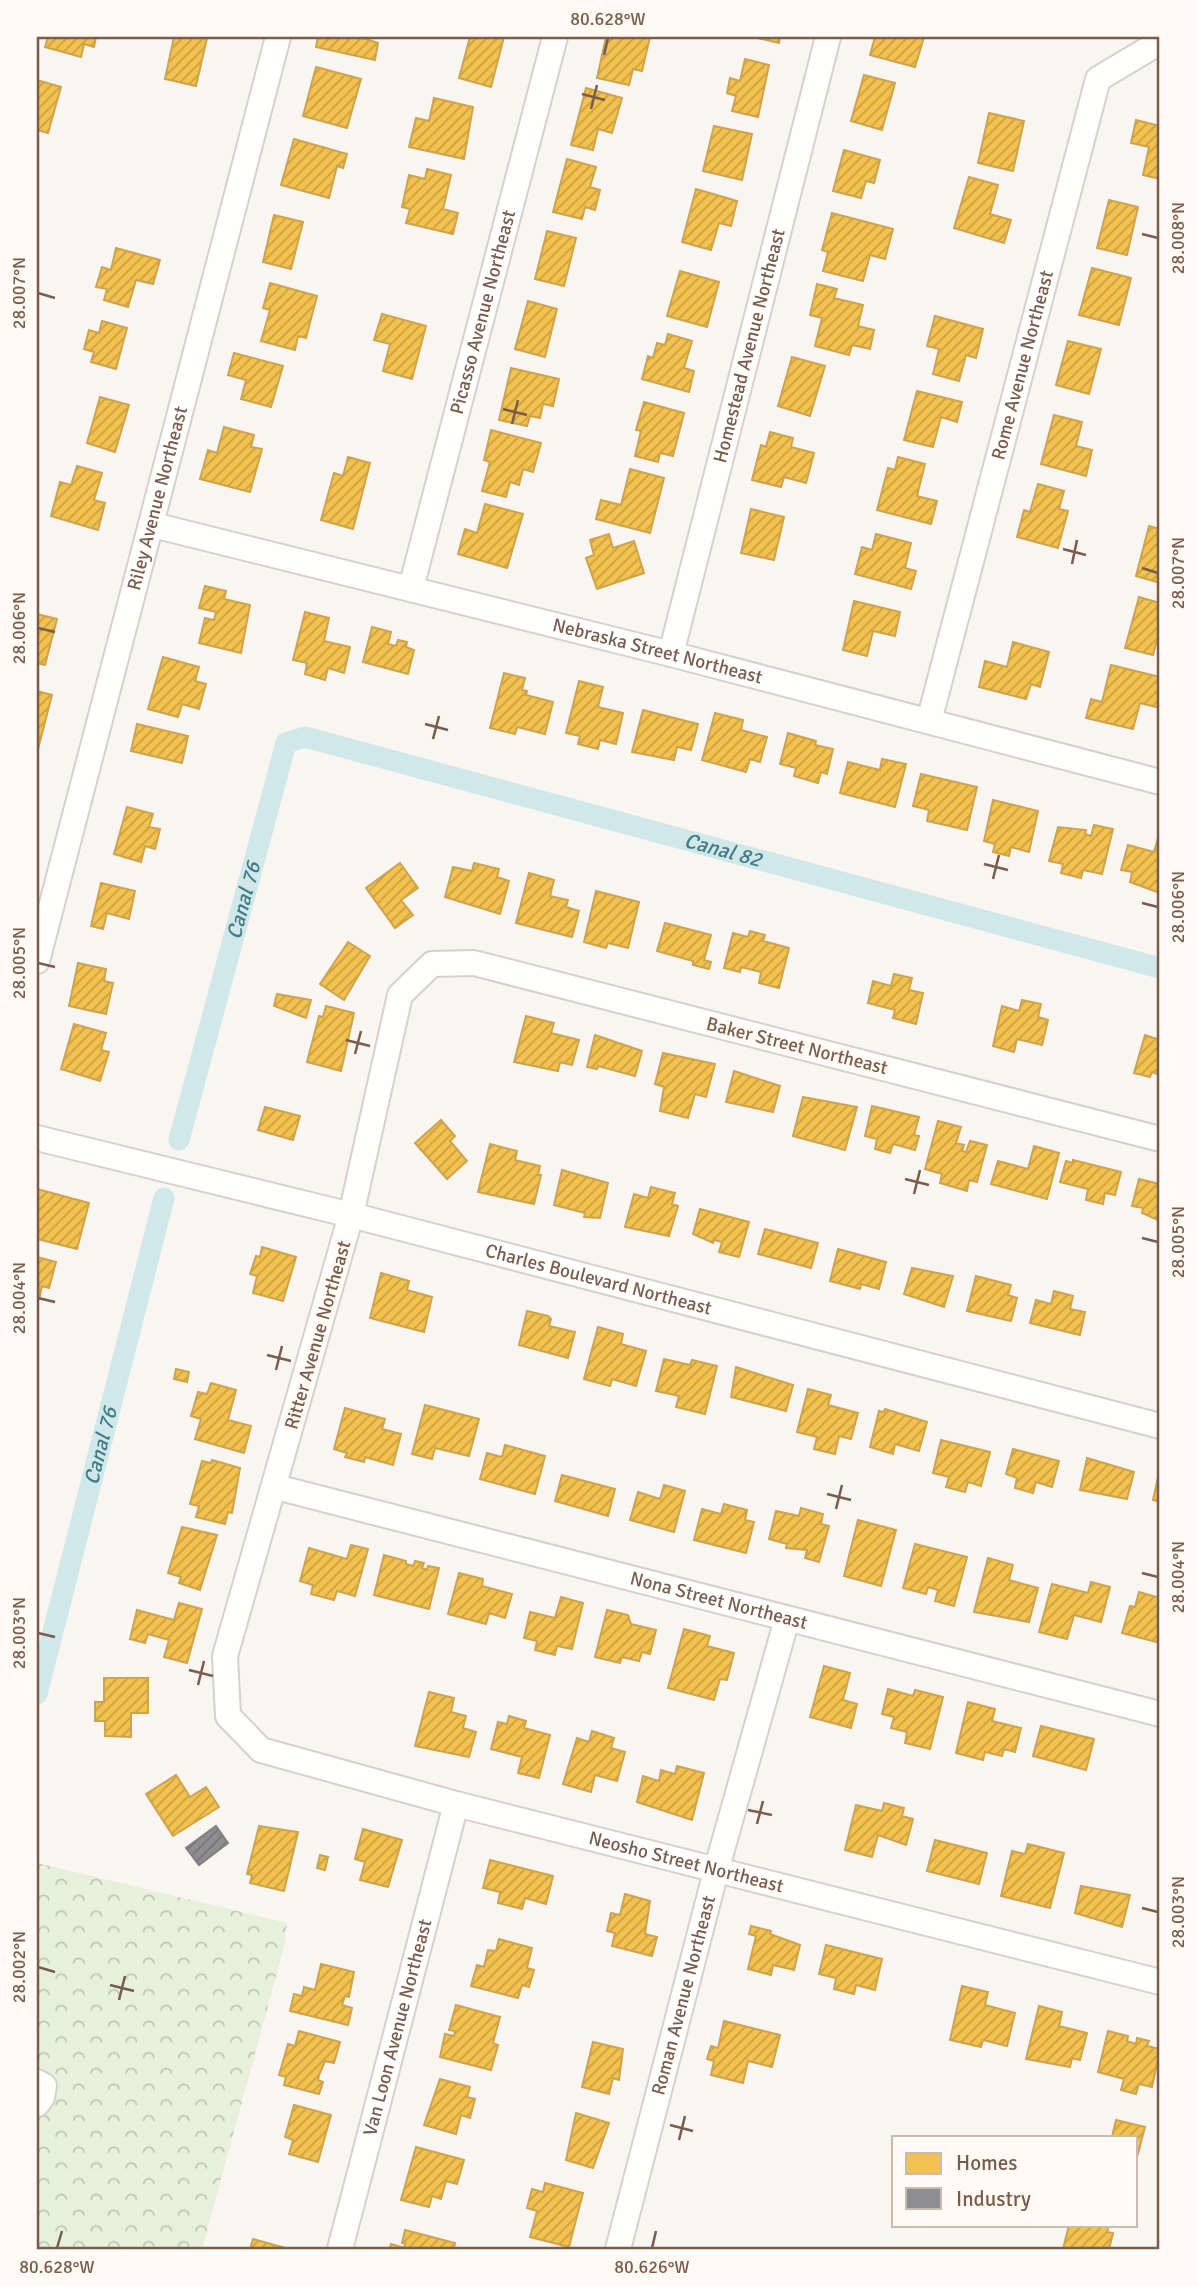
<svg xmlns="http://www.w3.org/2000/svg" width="1197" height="2286" font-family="Signika,sans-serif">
  <defs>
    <pattern id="forest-crowns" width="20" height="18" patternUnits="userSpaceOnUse" patternTransform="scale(1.75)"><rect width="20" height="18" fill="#e7f0db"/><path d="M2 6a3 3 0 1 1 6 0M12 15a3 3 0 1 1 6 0" fill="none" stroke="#c0c6b4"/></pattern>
    <pattern id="homes-hatch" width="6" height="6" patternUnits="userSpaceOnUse" patternTransform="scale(1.75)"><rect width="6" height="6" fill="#f2c14e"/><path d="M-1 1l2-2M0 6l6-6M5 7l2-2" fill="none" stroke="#c9a043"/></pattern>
    <pattern id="industry-hatch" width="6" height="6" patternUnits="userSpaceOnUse" patternTransform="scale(1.75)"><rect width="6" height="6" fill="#8d8d92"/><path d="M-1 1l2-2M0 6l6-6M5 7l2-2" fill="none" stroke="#787679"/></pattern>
  </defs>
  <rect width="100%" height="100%" fill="#f9f5f0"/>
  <path fill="url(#forest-crowns)" d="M37,1863L287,1923L284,1947L202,2249H37Z"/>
  <path fill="url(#homes-hatch)" stroke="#cea34e" stroke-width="2" d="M48,37H96L94,47L84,44L81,57L45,47Z
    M174,37L207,38L196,86L165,79Z
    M318,37H360L378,43L375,60L316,47Z
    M470,37H504L491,87L459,78Z
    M606,37H650L642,71L633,69L629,85L597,78Z
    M753,37H780L779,43Z
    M875,37H924L915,67L870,55Z
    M745,59L769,65L758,117L732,111L736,96L727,93L730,78L740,81Z
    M316,67L361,79L347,128L303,116Z
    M864,75L895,83L882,130L851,121Z
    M37,80L61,87L48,133L37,130Z
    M586,88L622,98L612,133L598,129L593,150L571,145Z
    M434,98L473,107L464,159L409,147L416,118L429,121Z
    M989,113L1024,121L1013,171L978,163Z
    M1136,120L1160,126V179L1143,175L1149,147L1131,143Z
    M714,126L752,134L742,180L703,171Z
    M294,139L347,154L343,168L337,166L329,198L281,185Z
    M844,150L880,160L874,183L866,181L861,198L833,191Z
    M567,159L596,167L590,187L600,190L595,210L585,207L582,219L553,212Z
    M427,169L451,175L443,209L458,213L453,234L406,223L410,209L402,207L409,175L425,179Z
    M969,177L998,185L990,214L1011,220L1004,243L954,228Z
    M696,189L737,201L731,226L719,223L711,250L682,242Z
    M1109,200L1138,207L1127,255L1097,248Z
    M832,213L893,229L885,259L870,255L863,281L823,271L828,252L822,250Z
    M274,215L303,222L291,269L263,262Z
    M547,231L576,238L564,286L535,279Z
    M116,248L160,260L153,284L136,280L128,307L104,300L107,289L96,287L102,267L111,270Z
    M1092,268L1131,278L1119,325L1079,315Z
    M680,271L719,282L707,327L667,316Z
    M270,283L317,296L306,338L298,336L295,350L261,341L270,310L263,308Z
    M817,284L837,289L834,298L863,305L858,326L874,330L870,349L852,345L849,355L815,346L822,318L810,315Z
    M528,301L557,309L545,357L515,349Z
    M382,314L426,326L412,379L383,371L390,344L374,340Z
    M935,316L983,329L976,358L966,355L959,381L933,374L939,349L927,346Z
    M102,321L127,328L116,369L91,362L94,352L84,349L89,330L99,333Z
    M668,334L692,341L684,368L694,371L689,392L642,379L648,356L653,358L657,343L665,345Z
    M1068,341L1101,349L1089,394L1056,385Z
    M234,353L283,366L271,407L241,399L246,380L228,375Z
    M792,357L825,366L810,416L778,406Z
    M511,368L559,379L553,406L543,404L540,418L530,416L527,426L499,420Z
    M917,391L962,402L957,422L941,417L933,447L904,440Z
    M100,397L129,405L115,452L87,443Z
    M644,402L684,413L673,456L660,453L658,462L635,456L641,431L636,430Z
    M1054,415L1082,422L1076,446L1092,450L1086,476L1041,464Z
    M224,427L254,435L251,447L262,449L250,492L200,479L208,450L217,453Z
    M491,430L541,443L533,472L523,469L519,485L510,482L506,497L482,491L490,462L484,460Z
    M770,432L793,438L791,447L814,453L806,483L784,477L781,487L752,480L761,445L766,447Z
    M348,457L370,463L353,529L321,520L334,473L343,476Z
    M898,457L925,464L917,496L937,501L931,524L877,510L888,468L895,470Z
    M77,466L102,473L94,500L105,503L98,530L51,516L60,482L71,485Z
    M630,469L664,478L650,533L596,519L601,500L621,505Z
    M1038,484L1064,491L1059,509L1068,511L1058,548L1017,537L1024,510L1030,512Z
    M485,504L523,514L507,568L458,554L465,529L477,533Z
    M751,509L784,517L774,560L741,553Z
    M1149,526L1160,529V583L1136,576Z
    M609,534L613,548L634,541L644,573L597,589L586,558L594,555L590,540Z
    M876,534L911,543L905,568L916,571L911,589L855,574L862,547L872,550Z
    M205,586L226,591L224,599L250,605L241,653L199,643L205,618L214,620L216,612L199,608Z
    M1139,597L1160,603V628L1153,655L1125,648Z
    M854,601L900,612L895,636L873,631L867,656L843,650Z
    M305,612L329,618L324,641L350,647L344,673L328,668L325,680L305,674L307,663L293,660Z
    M37,614L57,619L45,665L37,663Z
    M372,627L391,632L388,644L396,646L398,640L407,642L406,647L414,650L408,674L363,662Z
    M1013,642L1049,652L1040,687L1031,684L1026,699L979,687L985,661L1007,667Z
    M163,657L199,667L195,681L206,684L199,709L182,704L178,717L148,709Z
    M1111,665L1160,677V708L1140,703L1133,729L1086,718L1091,699L1102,702Z
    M504,673L525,678L522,690L527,691L526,695L553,702L545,734L517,727L515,734L490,728Z
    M579,681L603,687L598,707L623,713L616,744L600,740L598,749L578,744L580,736L566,733Z
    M37,691L52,695L37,753Z
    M643,710L698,724L691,750L677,747L674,760L632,752Z
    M715,713L743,720L741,730L767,737L760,762L750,759L746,772L702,760Z
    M137,724L188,736L182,763L131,751Z
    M788,733L816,741L815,745L833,749L827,774L821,772L818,783L794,776L796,768L780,764Z
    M882,759L906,764L895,807L840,793L848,762L880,770Z
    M921,774L977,787L967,830L927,821L929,810L913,806Z
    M993,800L1038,811L1029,852L1011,847L1009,856L993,852L995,844L984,841Z
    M127,807L153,814L149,827L160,829L155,849L145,846L141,862L114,854Z
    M1094,825L1113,829L1102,874L1083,870L1081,878L1061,873L1063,864L1049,861L1058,827L1086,830L1085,834L1091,836Z
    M1158,838L1160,839V893L1130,882L1132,872L1121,870L1128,845L1154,852Z
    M400,863L418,888L401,900L413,915L395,928L366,888Z
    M474,863L499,869L497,877L509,881L500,914L445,897L453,867L472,871Z
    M529,873L554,880L550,896L568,900L566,907L579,911L572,937L516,923Z
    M101,883L135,891L129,919L107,913L103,929L91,926Z
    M596,891L639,902L628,948L608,943L606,948L584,942Z
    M665,923L711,935L704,960L711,962L709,969L693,965V961L657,951Z
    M750,931L765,935L763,941L789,948L779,988L759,983L761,972L741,967L740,972L724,968L733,933L748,937Z
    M348,942L370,956L344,1000L320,984Z
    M78,963L106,969L104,981L113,983L106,1014L69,1006Z
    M894,974L912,978L909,990L923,993L916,1024L893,1018L895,1010L868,1003L873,981L891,986Z
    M277,994L311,1000L306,1018L274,1006Z
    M1022,1000L1041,1004L1038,1017L1048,1020L1042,1045L1017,1039L1014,1052L993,1046L1002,1006L1019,1011Z
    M326,1006L354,1013L341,1071L307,1062L319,1016L323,1017Z
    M526,1016L554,1023L551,1033L579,1040L572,1065L560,1062L558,1071L514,1062Z
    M74,1024L106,1033L101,1050L109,1052L100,1081L61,1069Z
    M595,1035L642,1051L635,1076L598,1066L597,1069L587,1067Z
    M1145,1035L1160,1040V1075L1152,1072L1150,1077L1134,1073Z
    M663,1053L715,1064L706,1097L695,1094L688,1118L660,1111L664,1087L655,1084Z
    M734,1071L780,1086L773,1112L726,1102Z
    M803,1097L857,1107L845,1150L793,1136Z
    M872,1106L919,1117L914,1135L919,1136L915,1150L893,1144L890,1153L875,1149L877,1139L865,1136Z
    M265,1107L300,1116L293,1140L258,1130Z
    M441,1120L455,1136L450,1141L467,1161L447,1179L415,1143Z
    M938,1121L961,1127L956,1143L964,1145L962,1151L966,1152L970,1141L987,1145L977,1182L969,1180L967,1191L940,1183L942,1174L925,1169Z
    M490,1144L517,1151L515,1160L540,1166L538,1175H541L534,1204L478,1192Z
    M1034,1146L1059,1153L1047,1199L991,1184L998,1161L1028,1169Z
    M1073,1160L1121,1172L1115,1195L1105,1193L1103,1204L1086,1200L1088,1189L1060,1182L1066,1161L1073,1163Z
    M562,1170L608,1183L600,1218L584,1217L585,1213L554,1205Z
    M1139,1179L1160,1184V1221L1142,1213L1143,1208L1132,1206Z
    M651,1187L675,1193L672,1204L678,1206L669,1236L625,1227L634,1194L648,1198Z
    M37,1189L89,1203L77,1249L37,1239Z
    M700,1209L749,1222L739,1257L719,1252L722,1242L714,1240L713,1243L693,1234Z
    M765,1229L818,1243L811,1268L758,1254Z
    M262,1247L296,1257L283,1301L253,1293L257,1276L250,1274L256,1256L260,1257Z
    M838,1249L886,1262L879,1289L861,1284L860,1289L830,1281Z
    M37,1257L56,1262L49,1288L42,1286L39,1300Z
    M912,1268L953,1276L944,1307L904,1294Z
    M381,1273L409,1281L407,1290L432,1297L424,1332L370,1318Z
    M976,1276L1011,1285L1008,1295L1017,1298L1011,1321L967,1311Z
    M1054,1291L1073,1296L1070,1309L1085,1312L1080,1335L1030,1323L1036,1300L1051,1304Z
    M527,1311L548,1316L551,1319L549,1326L575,1332L568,1358L519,1345Z
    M598,1327L623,1334L621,1344L646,1351L636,1386L612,1379L610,1386L584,1379Z
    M664,1359L690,1365L692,1360L717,1366L705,1414L676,1407L679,1396L656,1391Z
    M736,1367L793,1385L786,1411L731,1397Z
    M176,1369L189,1372L187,1382L174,1379Z
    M211,1383L236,1390L228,1420L251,1426L244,1453L195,1439L201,1419L191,1416L198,1392L207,1394Z
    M808,1389L831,1395L828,1405L858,1413L851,1439L839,1436L835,1454L814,1449L817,1437L797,1432Z
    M425,1405L479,1419L469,1456L435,1448L432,1459L412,1454Z
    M345,1408L385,1419L382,1429L401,1434L393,1465L365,1457L364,1462L345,1457L347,1453L334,1449Z
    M885,1409L927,1422L919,1451L895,1444L893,1454L870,1447L879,1411L884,1412Z
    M941,1440L990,1452L981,1486L968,1482L965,1492L946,1487L949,1477L933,1473Z
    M505,1445L545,1456L535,1494L480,1479L487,1453L502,1457Z
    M1013,1449L1059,1461L1052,1487L1036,1482L1033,1493L1015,1488L1017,1478L1006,1474Z
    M1087,1458L1134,1472L1127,1499L1080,1490Z
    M212,1460L240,1468L232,1513L228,1512L225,1524L196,1517L199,1506L190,1504L202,1461L211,1463Z
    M562,1475L615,1489L608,1516L555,1501Z
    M1158,1477L1160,1478V1502L1153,1500Z
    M664,1485L685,1491L674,1532L630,1520L638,1492L660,1499Z
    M724,1504L747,1510L745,1520L754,1522L746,1553L694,1540L702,1509L721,1514Z
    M801,1508L823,1514L821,1524L829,1526L819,1562L805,1558L807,1550L786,1548L787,1544L769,1539L776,1511L799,1516Z
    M858,1520L896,1530L881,1586L844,1576Z
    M182,1527L217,1535L200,1590L179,1583L181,1577L168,1573Z
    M915,1544L967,1557L954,1606L935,1601L938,1590L928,1587L926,1594L903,1588Z
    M351,1545L368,1549L355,1596L337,1591L334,1600L311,1594L313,1585L300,1581L309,1548L347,1559Z
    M384,1555L406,1561V1564L413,1566L415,1561L424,1563L422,1568L427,1570L428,1566L439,1568L429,1609L374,1595Z
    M988,1558L1013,1565L1009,1580L1038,1588L1029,1622L974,1612Z
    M459,1573L483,1579L482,1586L512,1594L505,1618L489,1613L486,1624L448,1614Z
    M1091,1582L1110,1587L1101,1622L1074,1615L1067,1639L1039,1632L1052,1584L1088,1593Z
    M1139,1592L1160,1598V1643L1122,1633L1130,1606L1135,1607Z
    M561,1597L583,1603L572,1649L557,1646L555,1655L535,1650L537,1641L524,1638L530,1612L555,1618Z
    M179,1603L202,1609L187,1663L164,1657L169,1640L148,1634L145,1643L130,1639L137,1610L174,1620Z
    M607,1610L628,1615L631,1624L656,1630L650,1654L642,1652L639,1661L622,1657L620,1663L595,1657Z
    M684,1629L710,1636L707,1646L734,1653L727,1680L720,1679L714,1700L668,1688Z
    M824,1666L850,1673L843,1700L857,1704L851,1728L810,1717Z
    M104,1678H148V1713H131V1737L105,1736V1721H95V1702H104Z
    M888,1689L913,1696L915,1690L943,1697L930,1749L905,1743L907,1732L891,1728L894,1717L882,1714Z
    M429,1692L454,1698L451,1712L466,1716L463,1728L476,1732L469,1757L415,1746Z
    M968,1702L995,1709L992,1721L1021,1728L1015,1752L1004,1749L1002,1756L985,1752L983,1760L956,1753Z
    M509,1716L526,1721L524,1728L550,1735L539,1778L518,1773L522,1757L491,1749L498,1722L507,1724Z
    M1041,1726L1094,1739L1086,1770L1033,1756Z
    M592,1731L614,1738L611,1748L625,1752L617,1781L595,1775L591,1792L563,1784L577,1738L589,1742Z
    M677,1766L704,1773L692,1820L637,1802L643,1776L659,1781L661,1770L675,1774Z
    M176,1775L190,1797L206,1787L219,1807L173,1836L146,1794Z
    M884,1803L904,1808L902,1816L913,1819L906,1845L878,1835L872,1857L845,1850L856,1805L882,1811Z
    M259,1826L298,1832L284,1891L250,1883L252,1875L247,1874Z
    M363,1829L402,1840L388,1887L360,1880L365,1862L355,1859Z
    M935,1840L987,1853L979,1884L927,1871Z
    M1028,1844L1064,1853L1050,1908L1001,1896L1012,1851L1025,1854Z
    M320,1855L328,1857L325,1870L317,1868Z
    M490,1860L553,1876L546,1904L525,1898L522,1909L498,1903L500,1892L483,1888Z
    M1081,1886L1130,1895L1122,1927L1075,1913Z
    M625,1894L650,1901L645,1934L657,1937L652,1956L612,1946L615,1933L607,1931L611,1913L620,1915Z
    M751,1926L771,1931L770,1934L800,1945L794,1970L773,1965L771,1975L748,1969L756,1936L749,1934Z
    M499,1939L532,1948L527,1968L534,1970L529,1987L522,1985L518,1998L471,1986L477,1965L484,1967L488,1950L496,1951Z
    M826,1945L882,1959L875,1990L856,1985L854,1994L834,1989L836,1978L819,1974Z
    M321,1964L354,1972L349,1997L345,1996L342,2005L352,2008L348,2025L290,2011L294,1994L302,1996L304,1987L315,1990Z
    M962,1986L988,1992L985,2005L1015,2013L1007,2046L983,2040L981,2047L950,2040Z
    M456,2005L500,2017L493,2043L498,2045L491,2070L440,2057L445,2034L454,2036L455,2031L449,2030Z
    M1039,2006L1062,2012L1059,2026L1087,2033L1080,2060L1072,2058L1070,2067L1026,2059Z
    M724,2021L780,2035L772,2067L748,2061L743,2083L711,2075L714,2061L707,2059L711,2046L718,2048Z
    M299,2031L340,2042L334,2063L325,2061L319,2075L318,2080L323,2082L319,2094L284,2085L286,2077L279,2075L288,2044L295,2046Z
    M1108,2031L1128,2036L1127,2041L1136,2044L1137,2038L1149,2041L1147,2046L1160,2049L1152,2087L1139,2084L1136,2094L1121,2090L1124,2079L1098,2072Z
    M593,2042L623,2049L619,2080L613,2078L609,2094L582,2087Z
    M440,2079L470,2087L467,2097L475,2099L470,2118L461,2115L456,2134L424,2125Z
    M294,2105L331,2115L318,2162L289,2154L293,2140L285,2137Z
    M576,2113L609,2123L593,2168L566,2160Z
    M1116,2120L1145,2127L1136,2161V2137H1112Z
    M416,2147L464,2160L457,2184L446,2181L441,2199L432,2196L429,2207L401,2200Z
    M545,2183L583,2193L569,2247L530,2237L537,2211L527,2208L532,2189L543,2192Z
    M1069,2225H1109L1107,2232L1113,2233L1109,2249H1063Z
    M405,2230L455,2243L454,2249H390L391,2244L404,2248L405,2243H402Z
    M253,2239L289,2249H250Z"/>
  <path fill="url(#industry-hatch)" stroke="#877e7d" stroke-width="2" d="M216,1826L228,1843L199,1865L186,1848Z"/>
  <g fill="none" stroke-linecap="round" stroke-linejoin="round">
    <g stroke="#d0e8ea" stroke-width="21">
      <path id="s1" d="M179,1140L286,743L305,737L1160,968"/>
      <path id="s2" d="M37,1694L164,1198"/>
    </g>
    <g stroke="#d7d1cb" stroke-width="28">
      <g id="minor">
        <path id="s3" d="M153,525L671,654L1160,782"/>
        <path id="s4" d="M411,588L555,37"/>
        <path id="s5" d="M671,654L828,37"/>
        <path id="s6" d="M929,721L1098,79L1160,42"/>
        <path id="s7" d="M37,961L278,37"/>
        <path id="s8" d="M37,1138L351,1215L1160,1426"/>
        <path id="s9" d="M1160,1139L474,963L432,964L400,995L351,1215L225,1656L228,1716L261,1750L456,1804L1160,1982"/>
        <path id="s10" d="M276,1487L1160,1714"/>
        <path d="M37,2082L44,2086L42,2097L37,2104"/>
        <path id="s11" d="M340,2249L456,1804"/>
        <path id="s12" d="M618,2249L716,1871L787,1619"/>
      </g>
    </g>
    <use href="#minor" stroke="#fefefd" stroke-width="24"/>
  </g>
  <path fill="none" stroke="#7a5c4d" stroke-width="2.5" d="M604,55L608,38M582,94L605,100M591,109L597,85M1142,234L1158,238M38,293L55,298M503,409L527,415M512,424L518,400M1063,549L1086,555M1072,564L1077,540M1142,568L1158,573M38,628L55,632M425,724L448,730M433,739L439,716M984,864L1008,870M993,879L999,855M1142,903L1158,907M38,963L55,967M346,1040L370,1046M355,1054L361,1031M905,1179L929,1185M914,1194L920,1170M1142,1238L1158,1242M38,1298L55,1302M267,1355L291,1361M276,1370L282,1346M827,1494L851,1500M836,1509L842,1485M1142,1573L1158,1577M38,1633L55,1637M189,1670L213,1676M198,1685L204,1661M748,1810L772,1815M757,1824L763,1801M1142,1908L1158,1912M38,1967L55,1972M110,1985L134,1991M119,2000L125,1976M670,2125L693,2131M679,2140L685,2116M57,2248L62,2231M652,2248L656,2231"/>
  <g text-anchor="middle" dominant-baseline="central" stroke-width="7" stroke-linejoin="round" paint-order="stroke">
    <g font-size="19" fill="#7a5c4d" stroke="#fffaf3">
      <text stroke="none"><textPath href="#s4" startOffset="285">Picasso Avenue Northeast</textPath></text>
      <text stroke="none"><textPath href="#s5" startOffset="318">Homestead Avenue Northeast</textPath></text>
      <text stroke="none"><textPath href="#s6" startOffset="368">Rome Avenue Northeast</textPath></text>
      <text stroke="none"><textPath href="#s7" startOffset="478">Riley Avenue Northeast</textPath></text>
      <text stroke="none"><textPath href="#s3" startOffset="520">Nebraska Street Northeast</textPath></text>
      <text transform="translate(797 1046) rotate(14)">Baker Street Northeast</text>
      <text stroke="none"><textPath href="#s8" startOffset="579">Charles Boulevard Northeast</textPath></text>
      <text transform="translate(318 1335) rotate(-74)">Ritter Avenue Northeast</text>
      <text stroke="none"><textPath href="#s10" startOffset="457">Nona Street Northeast</textPath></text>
      <text stroke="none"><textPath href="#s9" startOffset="2026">Neosho Street Northeast</textPath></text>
      <text stroke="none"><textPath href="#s12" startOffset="262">Roman Avenue Northeast</textPath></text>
      <text stroke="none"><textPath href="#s11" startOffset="229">Van Loon Avenue Northeast</textPath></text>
    </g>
    <g font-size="21" font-style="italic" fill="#437c86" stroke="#fffaf3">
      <text stroke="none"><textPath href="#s1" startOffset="864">Canal 82</textPath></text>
      <text stroke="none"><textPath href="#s1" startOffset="248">Canal 76</textPath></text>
      <text stroke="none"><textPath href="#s2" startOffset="256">Canal 76</textPath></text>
    </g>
  </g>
  <rect width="1197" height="2286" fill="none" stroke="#fffaf3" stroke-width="77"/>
  <rect x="892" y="2136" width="245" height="91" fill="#fffaf3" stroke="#cabbb1" stroke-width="2"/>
  <rect x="906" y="2153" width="35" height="21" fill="#f2c14e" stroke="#cabbb1" stroke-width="2"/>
  <text x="956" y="2170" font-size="21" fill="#7a5c4d">Homes</text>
  <rect x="906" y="2188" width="35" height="21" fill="#8d8d92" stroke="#cabbb1" stroke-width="2"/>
  <text x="956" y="2206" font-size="21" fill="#7a5c4d">Industry</text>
  <rect x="38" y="38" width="1120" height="2210" fill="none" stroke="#7a5c4d" stroke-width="2.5"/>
  <g font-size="18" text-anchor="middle" fill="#7a5c4d">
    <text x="608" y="25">80.628°W</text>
    <text transform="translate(1178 238) rotate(-90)" y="6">28.008°N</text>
    <text transform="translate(19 293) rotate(-90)" y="6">28.007°N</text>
    <text transform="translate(1178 573) rotate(-90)" y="6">28.007°N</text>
    <text transform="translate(19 628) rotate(-90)" y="6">28.006°N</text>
    <text transform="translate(1178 907) rotate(-90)" y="6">28.006°N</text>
    <text transform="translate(19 963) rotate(-90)" y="6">28.005°N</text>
    <text transform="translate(1178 1242) rotate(-90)" y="6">28.005°N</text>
    <text transform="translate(19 1298) rotate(-90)" y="6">28.004°N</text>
    <text transform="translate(1178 1577) rotate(-90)" y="6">28.004°N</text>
    <text transform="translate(19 1633) rotate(-90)" y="6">28.003°N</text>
    <text transform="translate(1178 1912) rotate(-90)" y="6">28.003°N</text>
    <text transform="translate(19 1967) rotate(-90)" y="6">28.002°N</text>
    <text x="57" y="2273">80.628°W</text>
    <text x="652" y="2273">80.626°W</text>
  </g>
</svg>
